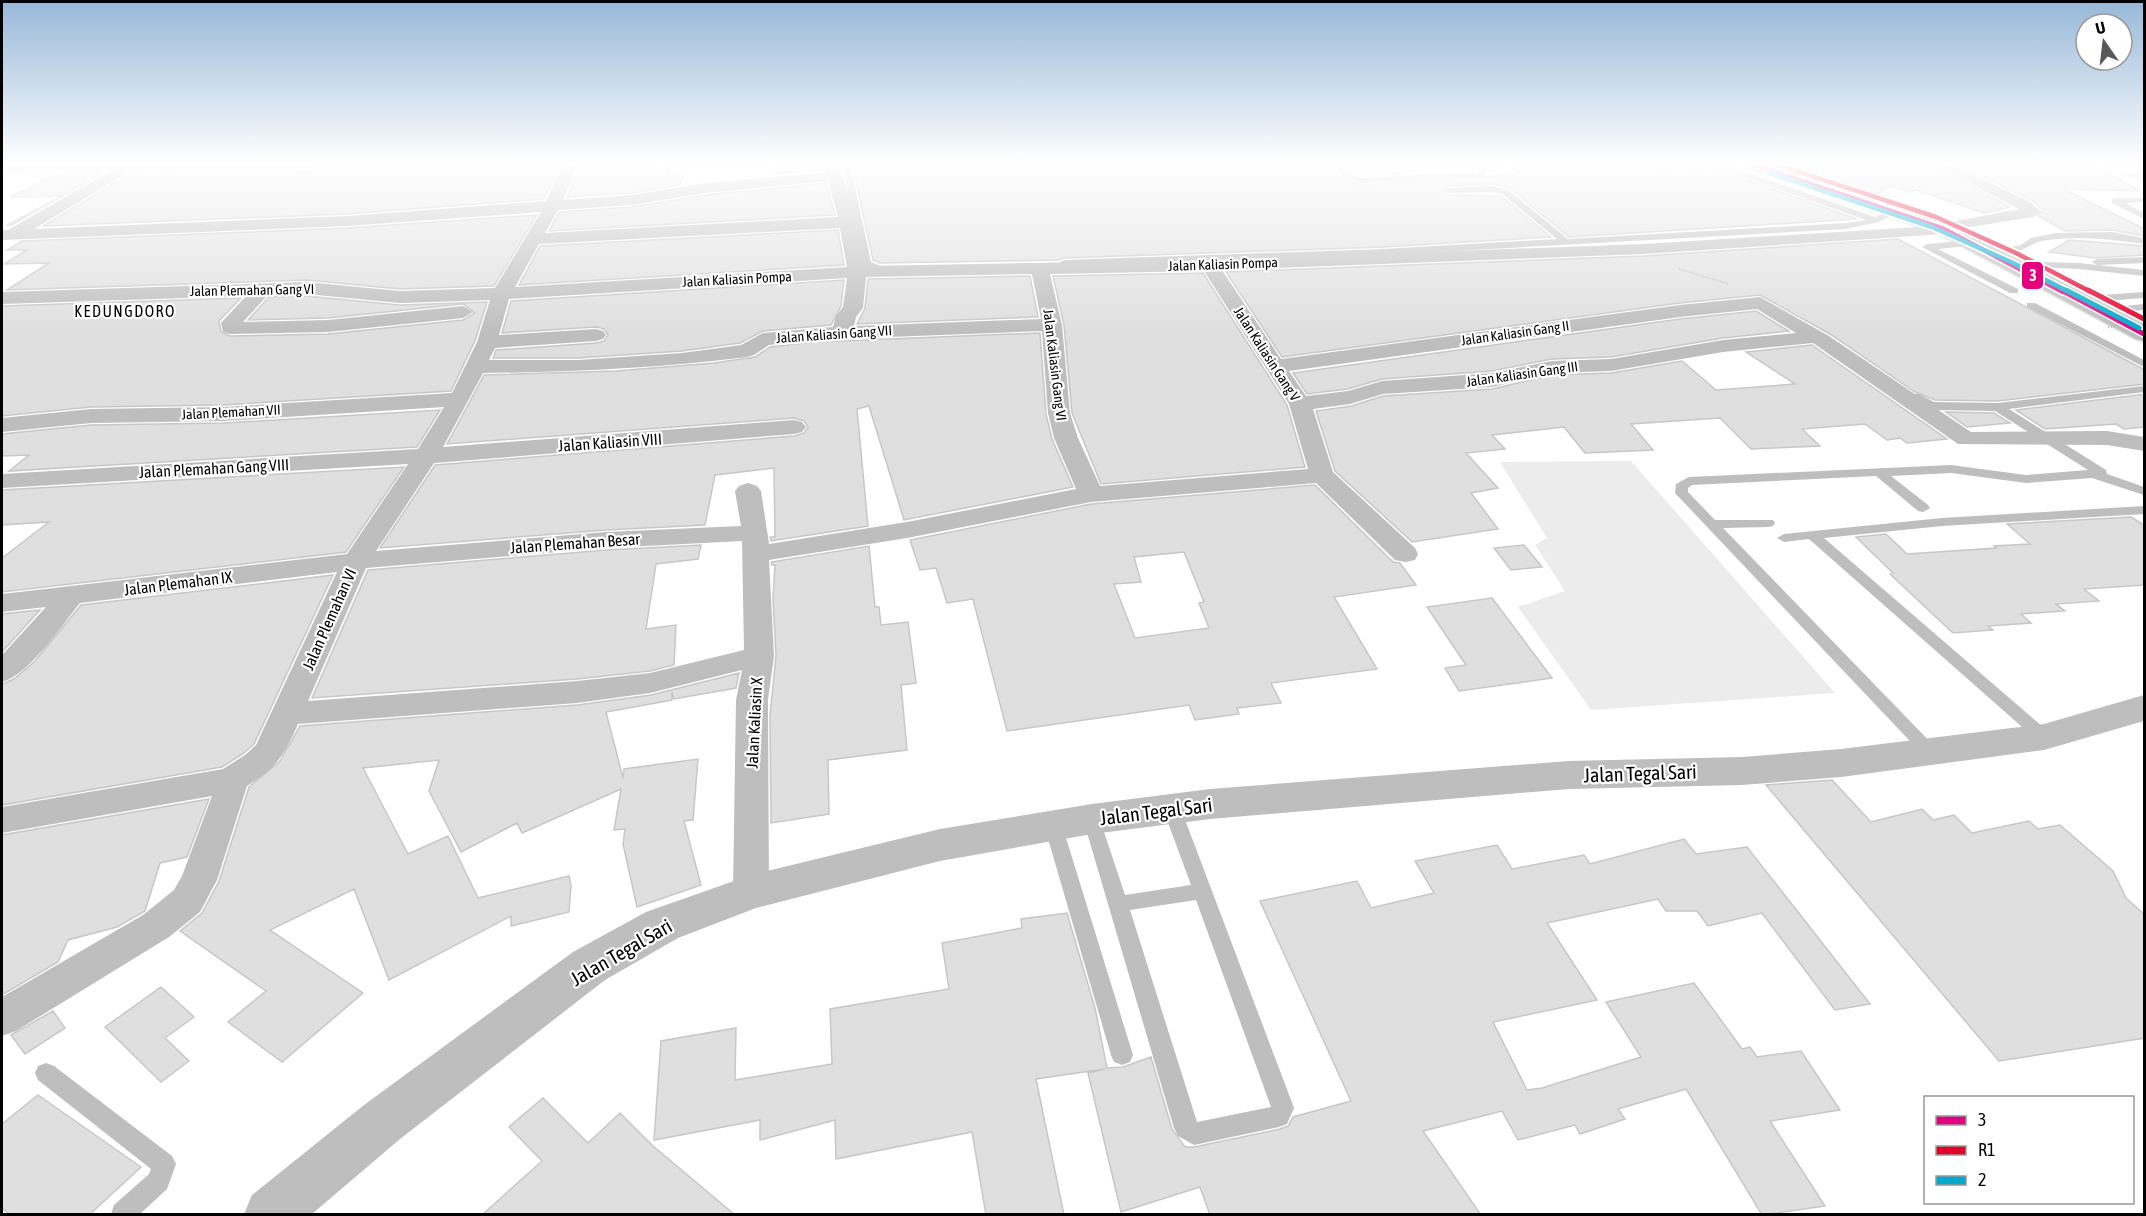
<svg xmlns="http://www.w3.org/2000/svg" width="2146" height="1216" font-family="'Asap Condensed',sans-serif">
  <rect width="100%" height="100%" fill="#fff"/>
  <path fill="#ececec" d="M1631,461L1835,693L1591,710L1518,607L1565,591L1535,545L1547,538L1500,462Z"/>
  <path fill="#dfdfdf" stroke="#c7c7c7" stroke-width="1.5" fill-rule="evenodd" d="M368,163H463L459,168L561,163L544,199L347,214L43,226L135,171L315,170L322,166H364Z
    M581,163H616L615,168L658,166L656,171L669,169V175L683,174L680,185L632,193L567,197Z
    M819,163L823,170L776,174L775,166Z
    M852,163H1330L1341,179L1360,185L1518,174L1507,163H1657L1661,166L1660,170L1665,172L1710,167L1857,219L1569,237L1509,188L1493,184L1450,186L1444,192L1447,195L1501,196L1551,237L1383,247L1064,258L1059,260L880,263L873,260Z
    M1343,163H1395L1404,174L1361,176L1350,172Z
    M1774,163H1928L2010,207L1984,213L1916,190L1910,192L1891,186L1873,196Z
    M1955,163H2089L2140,191L2063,189L2145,229V236L2112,230L2065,231L2038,216L2043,210L2031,200Z
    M103,172L12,225H7L63,196L10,197L59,173Z
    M826,183L835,215L549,231L559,212L632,207L705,195Z
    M537,215L494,286L400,289L306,280L7,290L49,263L4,264L27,250H7L22,241L347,228Z
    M838,230L844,265L519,285L540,246Z
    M1898,239L2145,370V384L1998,401L1935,400L1915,392L1830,334L1760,295L1680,303L1282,357L1226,272L1644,256Z
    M2069,240L2145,246V255L2095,258L2049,252Z
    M1203,273L1287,405L1305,467L1101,484L1072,413L1064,325L1053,276Z
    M1030,276L1038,317L857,324L865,308L868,279Z
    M844,280L841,306L831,325L763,331L740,343L682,351L578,358H493L496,350L596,343L604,341L608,335L604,329L596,327L502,333L511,301Z
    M306,296L400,305L487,302L475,341L451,391L223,405L91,407L2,416V306L241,298L219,321L221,332L230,336L328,334L463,320L475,313L463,304L328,318L248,320L269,297Z
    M1756,311L1789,331L1723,338L1611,357L1552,359L1492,371L1382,379L1348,389L1307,394L1293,373L1680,319Z
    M1040,333L1046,414L1052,439L1073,487L904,520L869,406L857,409L868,526L771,541L770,537H775L774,468L715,475L705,525L606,530L380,548L435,465L794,436L804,433L808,427L804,421L794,418L447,444L484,375L616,371L714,363L755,357L770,347L813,342Z
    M1812,345L1947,439L1907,443L1900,438L1887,440L1865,424L1802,429L1820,446L1751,449L1720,418L1631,424L1653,450L1585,453L1564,427L1492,435L1505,449L1466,453L1498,488L1471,493L1498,529L1412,542L1335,471L1316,411L1351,406L1383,396L1492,389L1552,375L1611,373L1682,361L1716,390L1795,384L1746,352Z
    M2145,394V427L2124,429L2116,424L2045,429L2016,410Z
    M440,410L417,447L9,471L29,455L2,456V434L91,425L223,423Z
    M1946,412L1994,413L2010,423L1967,427Z
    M404,467L346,552L2,592V558L49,522L2,525V490Z
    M1315,485L1393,562L1400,563L1416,585L1334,597L1377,669L1271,683L1281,703L1237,708L1239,714L1195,720L1189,705L1007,731L973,599L947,603L936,568L920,570L910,540L1091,504ZM1184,552L1204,602L1199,603L1209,628L1135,638L1114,584L1141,582L1134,557Z
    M2131,517L2145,526V585L2084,589L2099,601L2056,604L2065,611L2021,614L2031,623L1988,626L1993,630L1953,633L1890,574L1893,573L1856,537L1886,534L1907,554L1996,548L1994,546L2030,544L2007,524Z
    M701,545L698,559L656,564L646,629L676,625L674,665L650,671L577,679L312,698L368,570L606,550Z
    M1524,545L1542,567L1511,570L1494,548Z
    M869,546L875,607H879L881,625L908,622L916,683L901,685L907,750L828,760L829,814L771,823L770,715L776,656L773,599L775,565H772L771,562Z
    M333,575L254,744L244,753L222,767L2,805V684L14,679L35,661L81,605Z
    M1492,598L1552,678L1459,691L1445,668L1466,665L1427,607Z
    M40,610L2,652V614Z
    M739,673L736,688L674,699L672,692V700L606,712L623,778L624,769L698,759L693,820L684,821L701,885L637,907L623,844L625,829L614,830L621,789L522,833L517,823L461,852L429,791L439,760L363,768L408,854L448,836L478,898L569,876L571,885L569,912L511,926V916L389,980L354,889L270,930L363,993L282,1062L228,1022L266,991L180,931L202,913L219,881L249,787L280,761L300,726L577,705L651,695Z
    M1832,780L1871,822L1922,809L1933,820L1954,815L1972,833L2029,821L2038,829L2060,825L2113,871L2126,898L2145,915V1038L1999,1061L1766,785Z
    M209,799L187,857L160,863L145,911L117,927L68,940L58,962L2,995V835Z
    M1684,839L1696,854L1747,847L1870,1004L1835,1010L1762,913L1708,926L1697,911H1666L1658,899L1547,923L1597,1000L1493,1022L1527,1090L1542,1088L1641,1057L1606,1002L1694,983L1742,1049L1750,1047L1757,1057L1801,1051L1840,1110L1770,1121L1825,1206L1762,1215L1686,1089L1618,1109L1625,1119L1580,1134L1575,1125L1518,1140L1502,1111L1423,1131L1481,1215H1210L1200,1187L1121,1212L1088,1073L1105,1069L1036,1079L1064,1215H986L972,1132L836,1159L835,1120L760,1140V1120L654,1140L661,1041L736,1028L735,1080L832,1064L830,1009L949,989L942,943L1022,928L1021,919L1067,913L1095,1008L1107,1068L1123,1067L1151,1057L1172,1129L1185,1147H1194L1280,1129L1288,1126L1293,1117L1351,1101L1260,901L1357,881L1371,908L1434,893L1415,861L1497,845L1512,869L1584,855L1590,864Z
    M161,987L194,1017L165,1038L189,1061L161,1082L105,1027Z
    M53,1011L65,1028L25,1054L11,1035Z
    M38,1095L141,1167L89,1215H10L2,1208V1124Z
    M543,1098L588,1143L620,1113L653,1146L735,1215H482L542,1161L509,1127Z"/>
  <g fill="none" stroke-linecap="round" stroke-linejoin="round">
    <g stroke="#dbdbdb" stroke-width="3">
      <path id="primary" d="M1740,163H1767L1951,225L2144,325V341L2136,339L1937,233L1743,167Z"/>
    </g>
    <path stroke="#b9b9b9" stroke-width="2" stroke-dasharray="1 1.5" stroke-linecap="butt" d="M1679,269L1729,284"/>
    <path fill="#bebebe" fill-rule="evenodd" d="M842,163H850L871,262L880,266L893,267V271L878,272L862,264Z
      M1332,163H1340L1349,174L1361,178L1479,172L1473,163H1481L1488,170L1483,176L1360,183L1343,178Z
      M1688,163H1721L1875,217L1897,208L1901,211L1879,222L1846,229L1383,255L1064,266L1059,263L1064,260L1383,249L1557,239L1502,194L1493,192L1447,193L1446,191L1450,188L1493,186L1508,190L1568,239L1846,223L1866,220L1710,165L1665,170L1661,168Z
      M2126,173L2144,174V178L2123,177L2122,175Z
      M2115,198H2144V202L2126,203L2144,213V219L2112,203V199Z
      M2112,232L2144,238V244C2110,239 2076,235 2041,241C2029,244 2015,258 2002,249L2021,245L2031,238L2056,233Z
      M1972,240L1977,243L1975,245L1938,249L2018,289V293H2010L1922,247L1927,244Z
      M2144,257V263L2097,265L2092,262L2097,259Z
      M2040,262L2079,263L2144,270V276L2079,269L2037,267V263Z
      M2144,292V298L2103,301L2098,298L2103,295Z
      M2027,303H2035L2144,360V367L2027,307Z
      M2144,304V310L2124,312L2119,309L2124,306Z
      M2144,386V392L2009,409L2106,470L2107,474L2144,487V495L2092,478L2026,483L1951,473L1891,476L1928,505L1930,508L1923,512L1918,511L1876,476L1692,485L1688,488V492L1715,520H1773L1775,523L1773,526L1768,527L1723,528L1937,749L1940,753L1937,757H1925L1675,493L1676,484L1689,477L1951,465L2026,475L2088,470L1995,411L1931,410L1909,396L1911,394H1919L1934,402L1998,403Z
      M2144,506V514L1942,526L1824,538L2050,733L2053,737L2050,741H2038L1809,539L1784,542L1777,538L1784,534L1942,518Z
      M1172,802L1178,804L1181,809L1294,1108L1287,1124L1279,1127L1194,1145L1178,1136L1174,1128L1083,819L1086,814L1092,812L1098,814L1125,895L1191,885L1163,809L1166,804ZM1196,900L1271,1107L1197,1122L1130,910Z
      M1053,818L1060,820L1062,825L1133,1055L1130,1062L1122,1065L1114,1062L1111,1055L1044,825L1046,820Z
      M46,1063L54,1066L172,1156L176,1164L167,1189L140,1214H111L114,1205L149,1174L151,1169L38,1080L35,1073L38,1066Z"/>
    <path fill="#bebebe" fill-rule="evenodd" d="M2,163H323L315,168L134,169L34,229L347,216L546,201L563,163H579L563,200L632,195L705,183L826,172L823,163H839L856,222L865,266L1210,260L1644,244L1949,225L1957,221L2019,209L1930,163H1950L2030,202L2041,212L2033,217L1952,230L1944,234L1644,254L1222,270L1281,359L1680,305L1760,297L1829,336L1971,432L2107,431L2144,437V451L2107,445L1958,444L1813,343L1723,352L1611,371L1552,373L1492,387L1383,394L1350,404L1313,409L1333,472L1415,548L1418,554L1415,560L1405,562L1395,560L1316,483L1091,502L907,538L769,560L774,656L768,700L769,892L764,903L751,907L738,903L733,892L736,700L742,670L650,693L577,703L298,724C284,756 277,767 247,786L217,880L200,912L169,937L16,1031L2,1036V997L143,915L174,890L182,876L212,796L2,833V807L223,769L245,755L256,745L337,572L80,603C62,625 29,675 2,682V655L46,607L2,612V594L347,554L408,464L2,488V474L418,449L444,407L223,421L91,423L2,432V418L91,409L223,407L452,393L477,342L490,300L400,303L306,294L268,295L243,322L328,320L463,306L473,312L463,318L328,332L230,334L223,332L221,323L246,296L2,304V292L306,282L400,291L495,288L541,212L347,226L2,240V230H8L112,170L2,171ZM828,181L838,217L545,233L558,210L632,205L705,193ZM840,228L847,267L515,287L539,244ZM1204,271L1289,404L1308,469L1100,486L1078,438L1070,413L1062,325L1050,274ZM1032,274L1041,319L854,326L856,317L863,308L866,277ZM847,278L843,307L836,316L833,327L763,333L741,345L682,353L578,360H489L495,348L596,341L603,339L606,335L603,331L596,329L499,335L509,299ZM1757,309L1796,333L1723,340L1611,359L1552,361L1492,373L1382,381L1348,391L1306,396L1289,371L1680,317ZM1042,331L1048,413L1054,438L1076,489L907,522L769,544L761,491L757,486L748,483L739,486L735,491L741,526L606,532L376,551L434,463L794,434L802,432L806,427L802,422L794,420L443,447L483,373C572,372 659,368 747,357L754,355L769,345L813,340ZM742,541L744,650L650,673L577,681L308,701L366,568L606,548Z"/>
    <path fill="#bebebe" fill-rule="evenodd" d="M2144,695V721L2044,750L1841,777L1742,785L1569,789L1210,819L1092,834L940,861L756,908L678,938L605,980L400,1139L312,1214H244L252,1195L364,1105L573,952L646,912L751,875L940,829L1092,804L1210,789L1569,761L1742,757L1841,749L2044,724Z"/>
    <use href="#primary" fill="#bebebe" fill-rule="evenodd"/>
    <path stroke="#b9b9b9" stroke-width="3" stroke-dasharray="1 2" stroke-linecap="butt" d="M2108,327L2144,324"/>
    <g stroke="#fff" stroke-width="8">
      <path id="bus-1-far1" d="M1749,163L1944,229L2063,292"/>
    </g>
    <g stroke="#fff" stroke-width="8">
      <path id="bus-1" d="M2061,290L2144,334"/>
    </g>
    <g stroke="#fff" stroke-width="8">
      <path id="bus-2-far1" d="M1772,163L1936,217L2016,253L2091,292"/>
    </g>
    <g stroke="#fff" stroke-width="8">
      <path id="bus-2" d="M2088,290L2144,319"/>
    </g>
    <g stroke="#fff" stroke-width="8">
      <path id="bus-3-far1" d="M1769,173L1932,227L2011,262L2069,292"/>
    </g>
    <g stroke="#fff" stroke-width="8">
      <path id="bus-3" d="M2066,290L2139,328"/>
    </g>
    <use href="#bus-1-far1" stroke="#e5007d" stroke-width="4.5"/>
    <use href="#bus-1" stroke="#e5007d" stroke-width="5"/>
    <use href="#bus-2-far1" stroke="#e4002b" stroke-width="4.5"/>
    <use href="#bus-2" stroke="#e4002b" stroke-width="5"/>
    <use href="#bus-3-far1" stroke="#00a9ce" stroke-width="4.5"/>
    <use href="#bus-3" stroke="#00a9ce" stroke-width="5"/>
  </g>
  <linearGradient id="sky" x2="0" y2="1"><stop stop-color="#97b8d8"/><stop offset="0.49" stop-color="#fff"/><stop offset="1" stop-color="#fff" stop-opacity="0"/></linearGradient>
  <rect width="2146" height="333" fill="url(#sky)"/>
  <g text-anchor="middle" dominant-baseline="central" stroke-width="4.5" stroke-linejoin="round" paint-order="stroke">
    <g font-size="14" fill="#000" stroke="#fff">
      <text transform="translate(1223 264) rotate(-2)">Jalan Kaliasin Pompa</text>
      <text transform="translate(737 279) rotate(-3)">Jalan Kaliasin Pompa</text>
      <text transform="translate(252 290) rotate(-1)">Jalan Plemahan Gang VI</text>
      <text transform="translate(1515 333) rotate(-8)">Jalan Kaliasin Gang II</text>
      <text transform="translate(834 334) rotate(-4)">Jalan Kaliasin Gang VII</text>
      <text transform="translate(1267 354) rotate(57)">Jalan Kaliasin Gang V</text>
      <text transform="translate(1055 365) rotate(83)">Jalan Kaliasin Gang VI</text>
      <text transform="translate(1522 374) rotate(-8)">Jalan Kaliasin Gang III</text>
      <text transform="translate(231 412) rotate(-3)">Jalan Plemahan VII</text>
    </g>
    <g font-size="16" letter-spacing="1.5" fill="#000" stroke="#fff">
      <text x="125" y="311">KEDUNGDORO</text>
    </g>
    <g font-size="16" fill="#000" stroke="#fff">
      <text transform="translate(610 442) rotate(-4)">Jalan Kaliasin VIII</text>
      <text transform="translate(214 468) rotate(-3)">Jalan Plemahan Gang VIII</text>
      <text transform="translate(575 543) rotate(-4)">Jalan Plemahan Besar</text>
      <text transform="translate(178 583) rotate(-7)">Jalan Plemahan IX</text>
      <text transform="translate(329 619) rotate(-66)">Jalan Plemahan VI</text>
      <text transform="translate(754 723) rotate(-87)">Jalan Kaliasin X</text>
    </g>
    <g font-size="20" fill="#000" stroke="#fff">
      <text transform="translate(1640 773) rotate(-2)">Jalan Tegal Sari</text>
      <text transform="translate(1156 811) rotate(-7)">Jalan Tegal Sari</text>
      <text transform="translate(621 952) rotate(-30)">Jalan Tegal Sari</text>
    </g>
  </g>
  <rect stroke="#fff" stroke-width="2" x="2021" y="261" width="23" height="29" rx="6" fill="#e5007d"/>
  <g font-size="16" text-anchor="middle" font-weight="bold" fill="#fff">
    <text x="2033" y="281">3</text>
  </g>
  <rect width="2146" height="1216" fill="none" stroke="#000000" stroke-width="6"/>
  <rect x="1924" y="1096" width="210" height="108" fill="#ffffff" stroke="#999999" stroke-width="1.5"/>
  <rect x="1936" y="1116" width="30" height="9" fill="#e5007d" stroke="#999999" stroke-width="1.5"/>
  <text x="1978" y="1126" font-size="18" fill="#000000">3</text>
  <rect x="1936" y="1146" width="30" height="9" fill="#e4002b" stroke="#999999" stroke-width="1.5"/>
  <text x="1978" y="1156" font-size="18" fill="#000000">R1</text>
  <rect x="1936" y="1176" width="30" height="9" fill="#00a9ce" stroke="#999999" stroke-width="1.5"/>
  <text x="1978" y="1186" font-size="18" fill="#000000">2</text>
  <g transform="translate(2104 42) rotate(346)"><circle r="28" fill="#ffffff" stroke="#999999" stroke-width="1.5"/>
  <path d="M0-4.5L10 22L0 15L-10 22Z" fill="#595959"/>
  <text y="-9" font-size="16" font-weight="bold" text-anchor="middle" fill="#000000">U</text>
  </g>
</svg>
